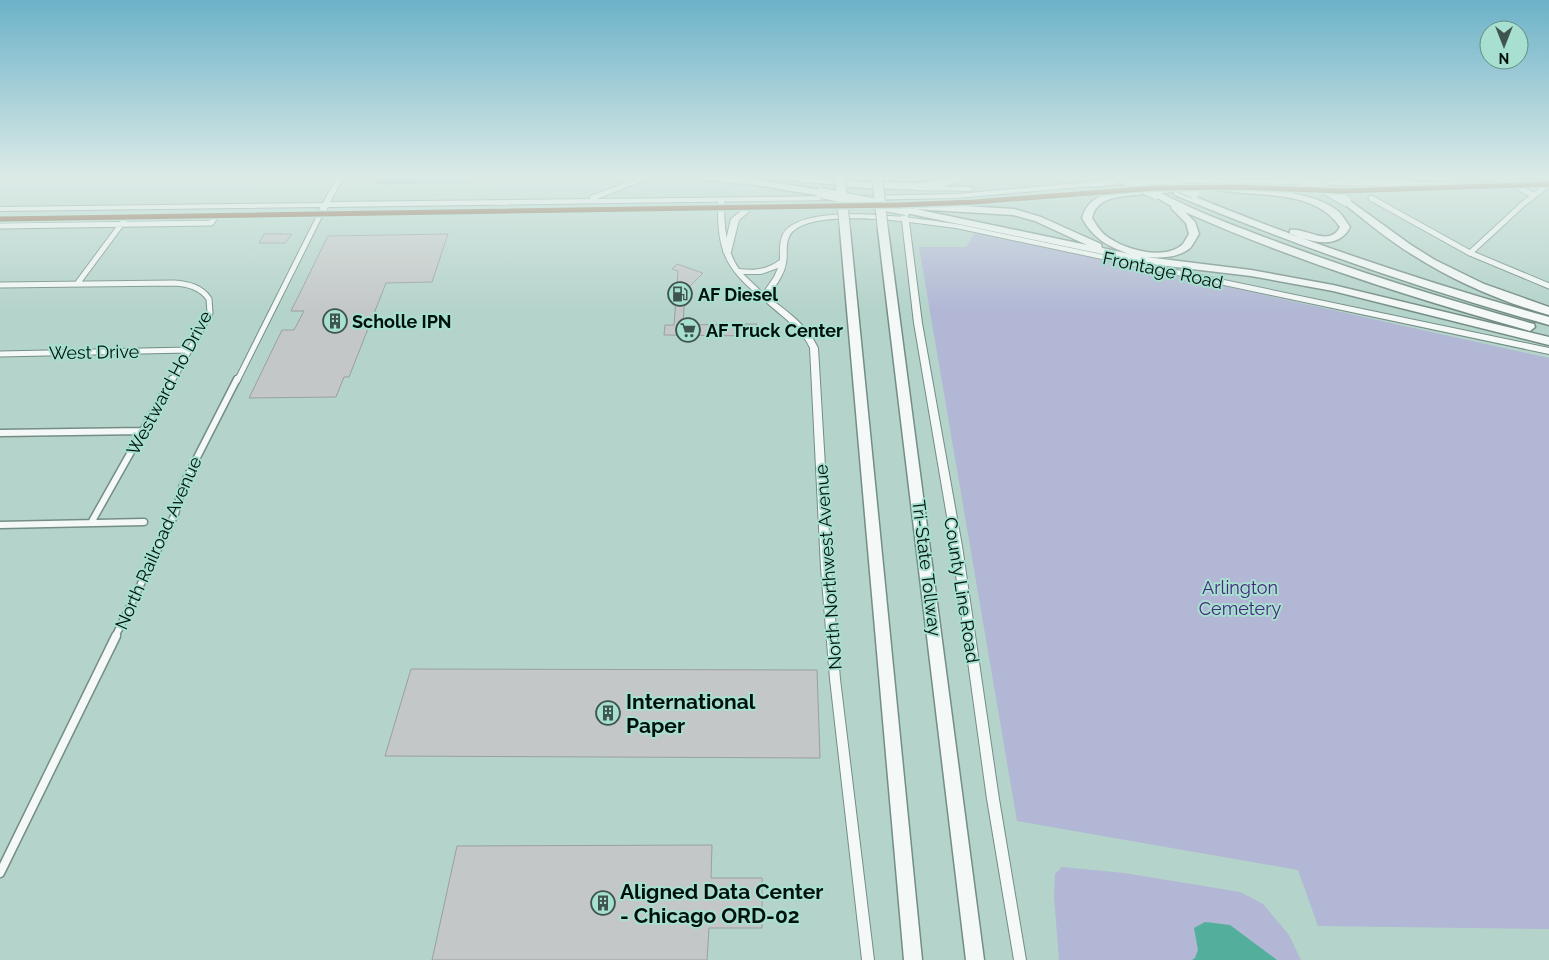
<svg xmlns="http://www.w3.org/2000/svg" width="1549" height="960" font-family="Raleway,sans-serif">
  <rect width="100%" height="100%" fill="#b4d3ca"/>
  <path fill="#b1b7d4" d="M974,233L1152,270L1549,358V929L1318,926L1298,870L1017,821L919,247H966Z
    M1062,867L1124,873L1240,892L1263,904L1289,935L1301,960H1059L1054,897L1055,874Z"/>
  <path fill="#53af9b" d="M377,177H473L470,182C465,184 458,182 451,182C426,183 402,185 377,184L375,182Z
    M1205,922L1230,925L1277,960H1192L1195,958L1198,950L1194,928Z"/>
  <path fill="#c3c7c7" stroke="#9aa09f" d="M264,234H292L285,243H259Z
    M448,234L432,282L386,283L349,377H344L336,397L249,398L282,330H294L304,311H291L328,236Z
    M677,264L703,273L685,291L688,292L685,295L688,296L685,299L687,300L684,303L687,304L684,307L683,325L757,324V336L664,335L665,325H674L678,271L672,269Z
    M411,669L817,670L820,758L385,756Z
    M712,845L711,878H762V928H709L707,960H432L457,846Z"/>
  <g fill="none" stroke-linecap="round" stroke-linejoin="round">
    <g stroke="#748d86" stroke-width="7">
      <path id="street-far2" d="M1446,177L1453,186
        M1371,198L1470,253L1549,286
        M0,226L211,223L216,216
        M1470,253L1523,204L1549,184V180
        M77,284L126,218
        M0,285L174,283C188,284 201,287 209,299L210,313L172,381
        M0,354L189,350
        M237,381L320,215"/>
    </g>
    <g stroke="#748d86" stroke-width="9">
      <path id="street-far1" d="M0,433L144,431
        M91,523L172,379
        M0,525L144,522
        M115,637L175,514L183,485L237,379"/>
    </g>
    <g stroke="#748d86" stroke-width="11">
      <path id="street" d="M0,873L116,636"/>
    </g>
    <g stroke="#748d86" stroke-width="2">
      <path id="secondary" d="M721,197L724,199C724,223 725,249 739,269C755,271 766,270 780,260C780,252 779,242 783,234C803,200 922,219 956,224L1549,348V354L956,228L909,222L922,323L962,546L999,799L1026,960H1014L987,799L952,546L914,323L902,221C879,219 800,211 789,237C785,245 788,255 786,263C784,276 775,286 768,297C787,311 808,326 818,348L831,568L840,679L874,960H862L830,679L821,568L810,348C804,334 791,323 780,314C733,274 716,265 718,199ZM778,268L774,277L763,293L743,274H761Z"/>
    </g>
    <g stroke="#748d86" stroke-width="2">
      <path id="primary" d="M337,177H344L330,202L590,199V196L642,177H652L597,199L834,196L838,198L834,200L328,207L326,211H323L319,209L320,207L0,211V207L323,203Z
        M695,177H715L742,180L746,182L742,184L699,179Z
        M773,177H795L848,182L852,184L848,186L777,179Z
        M1160,178L1396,182L1400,184L1396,186L1163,182H1160Z
        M1101,181H1104V185L957,198L858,200L854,198L858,196L957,194Z
        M1407,182H1549V186H1521L1536,194L1537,196L1533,198L1511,186H1410L1406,184Z
        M1184,185H1225L1229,187L1225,189H1187L1183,187Z
        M912,186L970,187L974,189L970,191L915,190L911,188Z
        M1145,186L1149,188L1148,190L974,204L893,207L889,205L893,203L974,200Z
        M873,204L877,206L876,208L751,210L739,220L731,252L727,254L723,252L731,219L742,210L0,221V217Z
        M892,208L906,210L909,220L908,222H902L900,213L892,212Z"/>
    </g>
    <g stroke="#748d86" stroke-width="3">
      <path id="highway" d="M722,177H740L821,190L826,193L821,196L726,180Z
        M786,177H803L812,180L807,183L787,179Z
        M953,177H965C944,196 872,187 844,187L839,184L844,181L919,183Z
        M1133,177L1136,178V182L1093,187L1088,184L1093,181Z
        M1336,177H1366L1418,181L1423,184L1418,187L1340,180Z
        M1196,184L1201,187L1199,189L1181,191C1301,241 1424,282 1549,317V325C1421,289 1297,246 1175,195L1174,192L1161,193C1199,213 1240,228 1280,243C1364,274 1448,300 1534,324L1535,327L1530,331C1413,298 1296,261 1185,212L1195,222L1199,234C1196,238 1193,245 1190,248C1179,258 1160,258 1146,257L1251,270L1333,285L1549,337V345L1333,291L1251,276L1150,264L906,213L901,210L906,207L1087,245L1035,221L1013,215L915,209L910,206L915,203L1014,209L1041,217L1101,244L1102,248L1130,254C1108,247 1093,238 1082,218C1086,203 1097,196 1111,192ZM1151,194L1171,206L1172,209L1186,223L1189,234C1187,237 1185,241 1183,244C1165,261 1127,250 1109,238C1101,233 1097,226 1092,218C1097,193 1131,196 1151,194Z
        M1216,184C1248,187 1318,190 1341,214C1344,218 1347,223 1350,227C1338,251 1310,241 1290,234V230C1306,227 1329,248 1340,227C1313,187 1254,198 1213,189L1211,187Z
        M1346,198L1411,245L1435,260L1484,284L1549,307V315C1502,302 1454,281 1413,255C1388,240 1366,221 1343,203V199Z
        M845,227L850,230L922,960H904L840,230Z
        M883,227L888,230L984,960H966L878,230Z"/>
    </g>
    <use href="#street-far2" stroke="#f4f8f7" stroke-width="5"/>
    <use href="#street-far1" stroke="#f4f8f7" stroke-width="6"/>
    <use href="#street" stroke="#f4f8f7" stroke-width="8"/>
    <use href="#secondary" fill="#f4f8f7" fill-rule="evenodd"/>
    <use href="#primary" fill="#f4f8f7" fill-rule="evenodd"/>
    <use href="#highway" fill="#f4f8f7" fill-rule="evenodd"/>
    <g stroke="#748d86" stroke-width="12" stroke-linecap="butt">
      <path id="highway-bridge" d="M840,177L845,230
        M877,177L883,230
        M1119,177L1156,194
        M1141,177L1164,187
        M1156,177L1194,193
        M1295,177L1323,188L1346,201
        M821,193L906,210"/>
    </g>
    <use href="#highway-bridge" stroke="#f4f8f7" stroke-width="10"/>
    <g stroke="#a7e0d0" stroke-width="8">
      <path id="bus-1" d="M0,219L897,205L974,202L1155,188L1238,187L1342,191L1549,184"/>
    </g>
    <use href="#bus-1" stroke="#7a4b2a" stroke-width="5"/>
  </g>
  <linearGradient id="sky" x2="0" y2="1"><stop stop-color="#6cb2c9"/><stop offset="0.57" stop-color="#ddebe7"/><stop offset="1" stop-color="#ddebe7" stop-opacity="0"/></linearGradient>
  <rect width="1549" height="311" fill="url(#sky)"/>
  <defs>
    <g id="fuel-ring" transform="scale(1.25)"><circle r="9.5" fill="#a7e0d0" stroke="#3f544e" stroke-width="1.5"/><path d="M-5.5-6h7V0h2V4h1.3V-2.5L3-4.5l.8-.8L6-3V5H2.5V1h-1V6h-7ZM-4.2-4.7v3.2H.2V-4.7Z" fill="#3f544e"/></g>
    <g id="building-ring" transform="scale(1.25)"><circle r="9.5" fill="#a7e0d0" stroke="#3f544e" stroke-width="1.5"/><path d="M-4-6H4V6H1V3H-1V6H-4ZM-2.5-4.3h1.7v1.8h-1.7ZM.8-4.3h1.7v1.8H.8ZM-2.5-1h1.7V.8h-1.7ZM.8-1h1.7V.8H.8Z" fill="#3f544e"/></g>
    <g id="supermarket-ring" transform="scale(1.25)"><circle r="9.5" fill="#a7e0d0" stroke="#3f544e" stroke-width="1.5"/><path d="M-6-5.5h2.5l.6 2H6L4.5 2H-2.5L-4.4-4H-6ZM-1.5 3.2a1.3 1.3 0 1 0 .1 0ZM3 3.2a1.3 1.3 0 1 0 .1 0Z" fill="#3f544e"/></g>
  </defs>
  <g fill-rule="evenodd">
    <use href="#fuel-ring" x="680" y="294"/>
    <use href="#building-ring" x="335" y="321"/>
    <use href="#supermarket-ring" x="688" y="330"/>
    <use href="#building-ring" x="608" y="713"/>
    <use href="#building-ring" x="603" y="903"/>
  </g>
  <g text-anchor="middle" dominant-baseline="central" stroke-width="4" stroke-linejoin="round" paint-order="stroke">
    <g font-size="18" fill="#00100b" stroke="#a7e0d0">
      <text transform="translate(1163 270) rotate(12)">Frontage Road</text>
      <text transform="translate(94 352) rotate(-1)">West Drive</text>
      <text transform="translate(169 383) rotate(-62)">Westward Ho Drive</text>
      <text transform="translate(158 543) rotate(-66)">North Railroad Avenue</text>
      <text transform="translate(828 567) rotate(-94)">North Northwest Avenue</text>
      <text transform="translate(927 568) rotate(83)">Tri-State Tollway</text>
      <text transform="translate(962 590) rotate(81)">County Line Road</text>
    </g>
    <g font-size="18" font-weight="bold" fill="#00100b" stroke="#a7e0d0" text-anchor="start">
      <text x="698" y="294">AF Diesel</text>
      <text x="352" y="321">Scholle IPN</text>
      <text x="706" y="330">AF Truck Center</text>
    </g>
    <g font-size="18" fill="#47287d" stroke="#a7e0d0">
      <text x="1240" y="587">Arlington<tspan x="1240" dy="21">Cemetery</tspan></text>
    </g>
    <g font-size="21" font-weight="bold" fill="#00100b" stroke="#a7e0d0" text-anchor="start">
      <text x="626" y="701">International<tspan x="626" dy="24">Paper</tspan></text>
      <text x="620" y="891">Aligned Data Center<tspan x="620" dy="24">- Chicago ORD-02</tspan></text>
    </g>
  </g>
  <g transform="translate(1504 45) rotate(180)"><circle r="24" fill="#a7e0d0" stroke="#648d81"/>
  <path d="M0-4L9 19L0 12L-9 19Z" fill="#3f544e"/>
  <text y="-8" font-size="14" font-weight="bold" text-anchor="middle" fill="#00100b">N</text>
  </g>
</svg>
